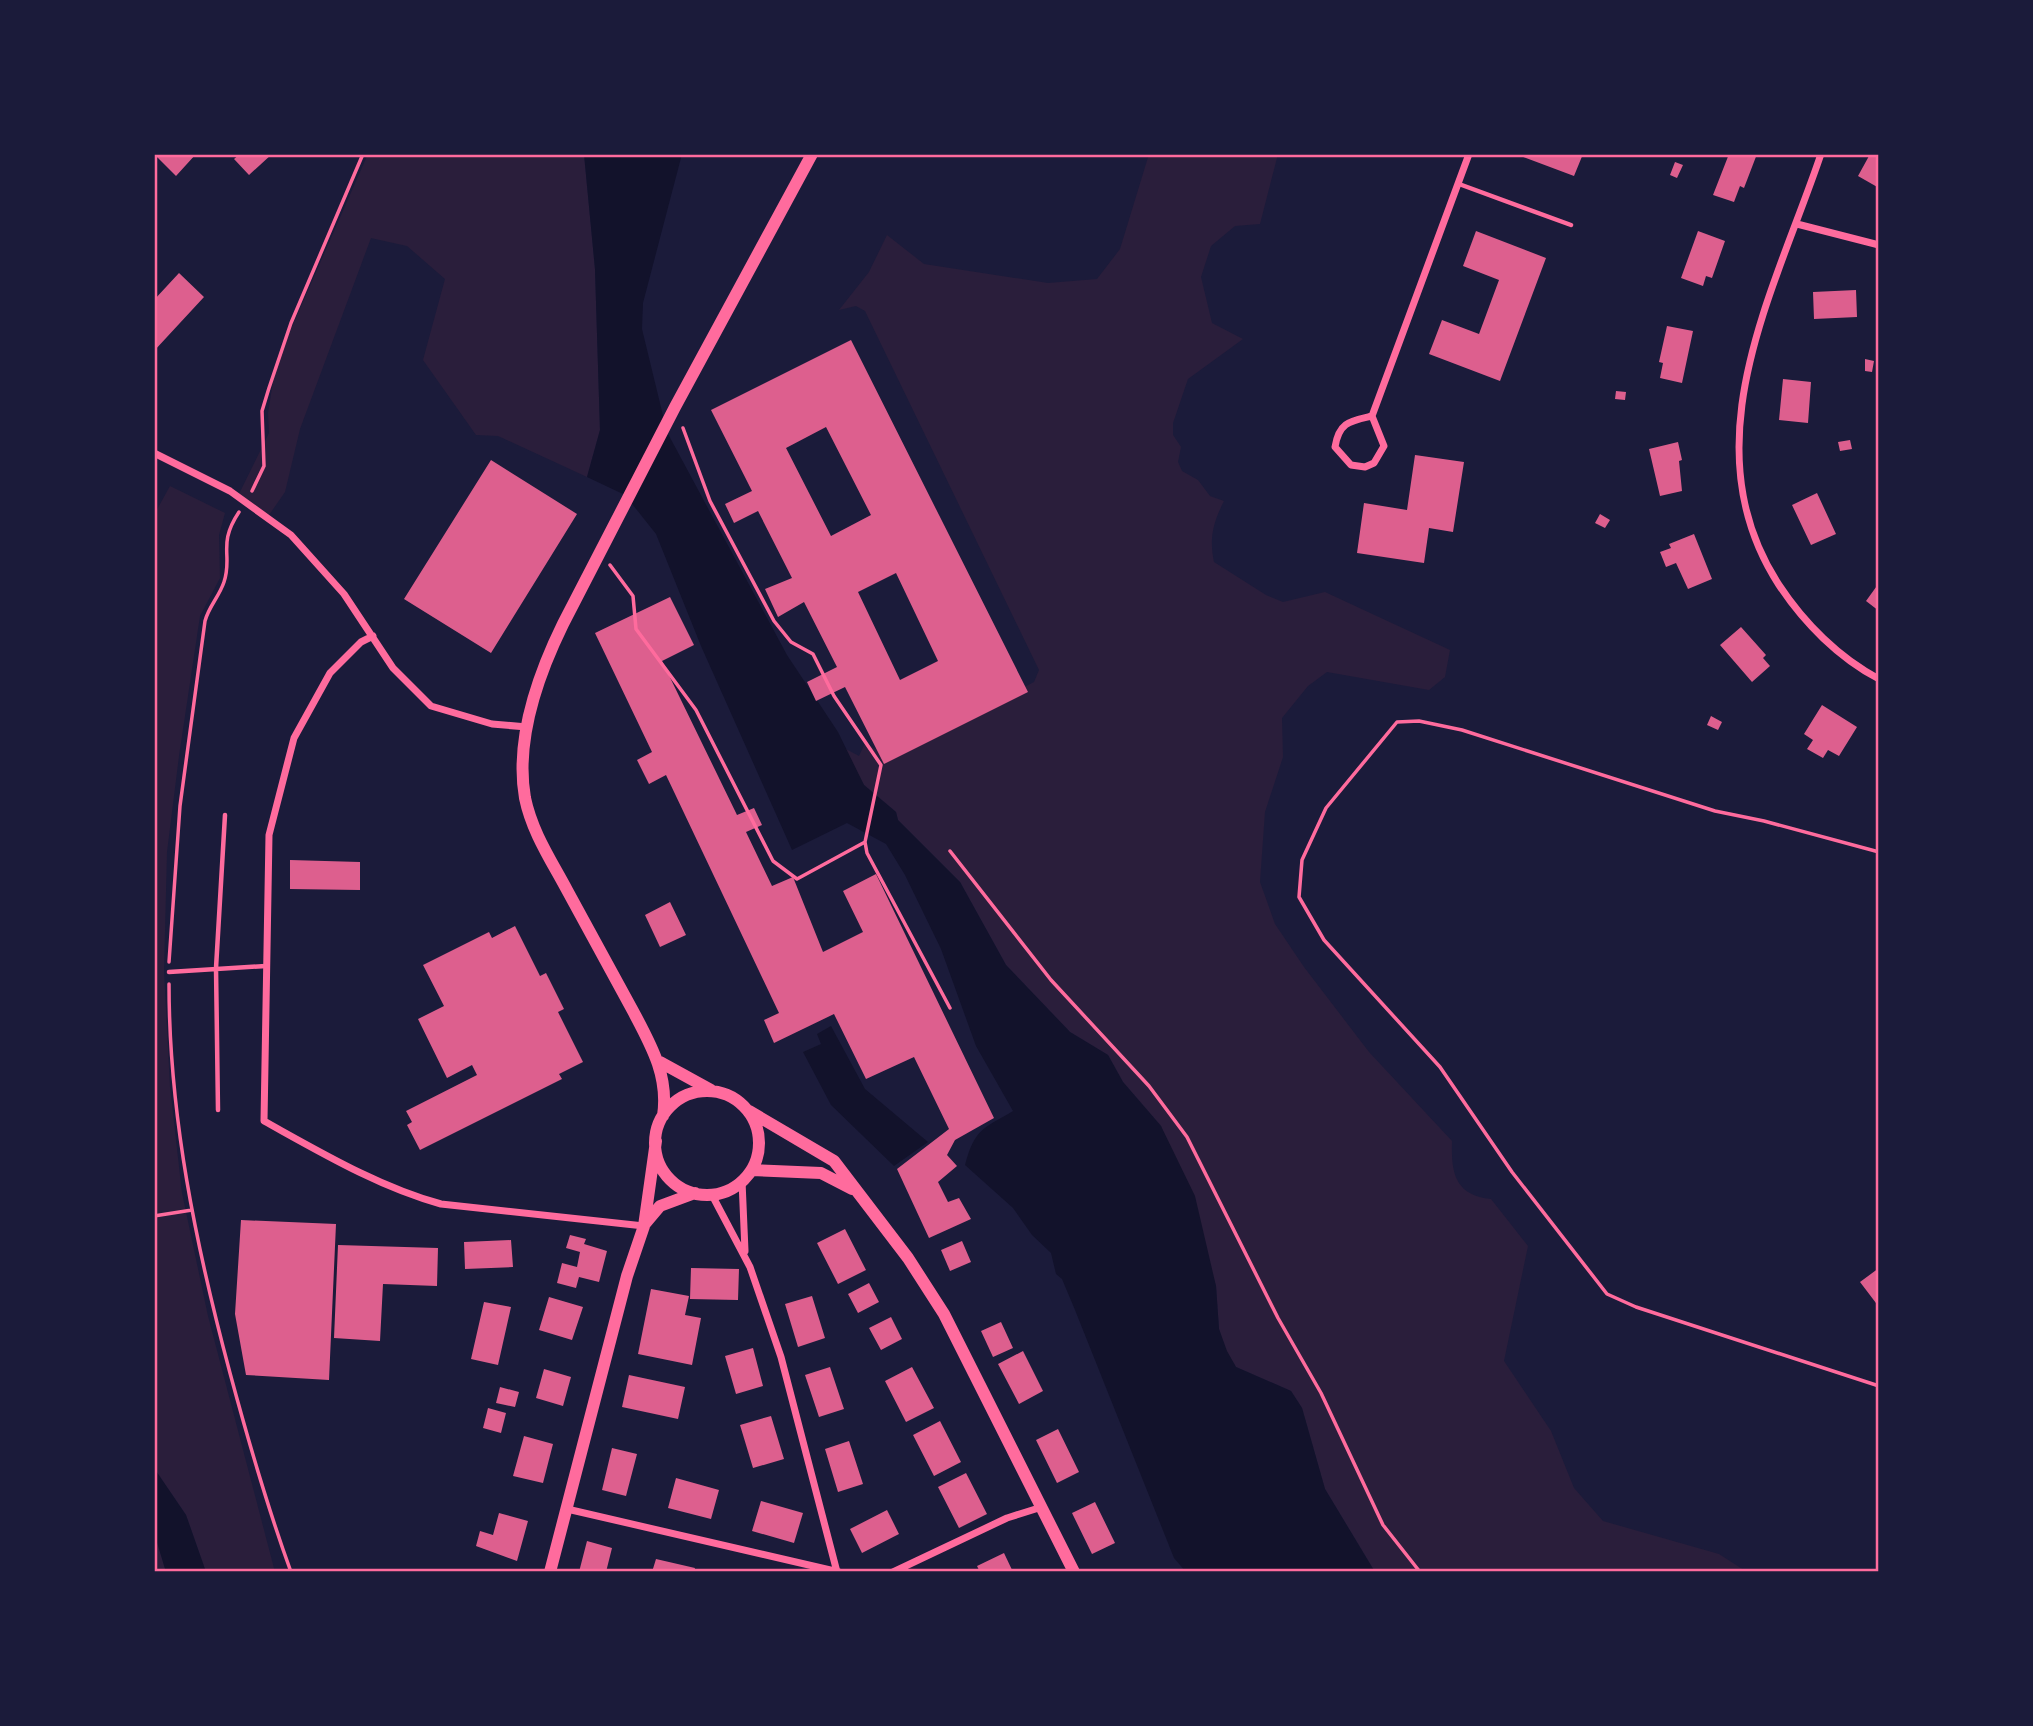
<svg xmlns="http://www.w3.org/2000/svg" width="2033" height="1726" font-family="Karla,sans-serif">
  <rect width="100%" height="100%" fill="#1b1b3a"/>
  <path fill="#2a1e3b" d="M368,154H584L595,269L600,430L587,477L498,436L476,435L423,360L445,279L407,246L371,238L300,429L285,492L267,518L238,496L269,433L268,413L276,363Z
    M1149,154H1278L1260,224L1235,226L1211,246L1201,277L1212,323L1243,339L1188,379L1173,423V435L1181,447L1178,462L1182,471L1198,480L1210,496L1224,501C1213,523 1209,538 1214,562L1266,595L1283,602L1325,592L1450,650L1445,677L1429,690L1327,672L1308,686L1282,718L1283,757L1265,812L1260,882L1275,924L1304,967L1369,1052L1452,1141C1451,1173 1455,1195 1491,1199L1528,1246L1504,1361L1551,1431L1574,1488L1603,1521L1719,1554L1747,1572H1375L1325,1489L1302,1408L1291,1391L1236,1367L1226,1351L1219,1329L1216,1286L1161,1126L1123,1082L1108,1055L1070,1032L1006,965L960,882L898,820L896,812L864,785L844,748L859,756L865,743L879,751L912,744L1034,682L1039,670L865,311L856,306L839,310L869,272L887,235L924,264L1048,283L1097,279L1120,249Z
    M170,486L225,513L219,535L220,578L200,616L179,756L167,852L164,971L170,1087L182,1193L208,1316L275,1572H206L186,1515L154,1468V515Z
    M154,1532L166,1572H154Z"/>
  <path fill="#12122b" d="M584,154H682L643,303L642,329L667,432L787,655L838,732L864,785L896,812L898,820L960,882L1006,965L1070,1032L1108,1055L1123,1082L1161,1126L1195,1196L1216,1286L1219,1329L1227,1351L1236,1367L1291,1391L1302,1408L1325,1489L1375,1572H1186L1174,1558L1075,1310L1062,1279L1056,1274L1051,1253L1032,1235L1013,1208L965,1165C975,1128 983,1129 1013,1111L976,1046L941,949L905,875L886,844L847,823L792,850L701,646L656,534L625,495L587,477L600,430L595,269Z
    M831,1026L865,1089L928,1142L894,1166L831,1105L803,1052L821,1044L817,1034Z
    M154,1468L186,1515L206,1572H166L154,1532Z"/>
  <path fill="#dd5f8e" fill-rule="evenodd" d="M154,154H196L176,176Z
    M240,154H272L249,175L234,159Z
    M1515,154H1583L1574,176Z
    M1729,154H1757L1744,188L1740,186L1734,202L1713,195Z
    M1866,154H1879V188L1858,176L1869,156Z
    M1675,162L1683,165L1677,178L1670,175Z
    M1476,231L1546,258L1500,381L1429,354L1442,320L1479,334L1499,280L1463,266Z
    M1698,231L1725,241L1712,278L1706,276L1703,286L1681,278Z
    M179,273L204,297L154,351V300Z
    M1856,290L1857,317L1814,319L1813,292Z
    M1667,326L1693,331L1682,383L1660,378L1663,363L1659,362Z
    M851,340L1028,692L884,764L845,687L816,701L807,682L837,667L804,602L778,617L765,589L792,578L758,511L734,523L725,504L752,491L711,410ZM826,427L871,515L831,536L786,448ZM896,573L938,661L900,680L858,592Z
    M1865,359L1874,361L1872,372L1865,371Z
    M1783,379L1811,382L1808,423L1779,420Z
    M1616,391L1626,392L1625,400L1615,399Z
    M1850,440L1852,449L1840,451L1838,442Z
    M1678,442L1682,460L1679,461L1682,491L1660,496L1649,449Z
    M1415,455L1464,462L1453,532L1429,528L1424,563L1357,553L1364,503L1407,510Z
    M491,460L577,514L491,653L404,599Z
    M1817,493L1836,534L1811,545L1792,505Z
    M1600,514L1610,520L1605,528L1595,523Z
    M1694,534L1712,579L1688,589L1676,563L1666,567L1660,552L1671,548L1669,544Z
    M1879,583V611L1866,601Z
    M670,597L694,645L662,661L737,815L754,808L762,825L746,832L772,886L793,877L823,952L863,932L843,891L876,874L994,1118L955,1140L947,1155L957,1166L938,1182L948,1202L959,1198L971,1219L929,1238L897,1169L949,1129L914,1057L866,1079L834,1014L774,1043L764,1020L779,1013L666,775L649,784L637,760L652,752L595,633Z
    M1741,627L1766,655L1763,658L1770,666L1752,682L1720,645Z
    M1822,705L1857,727L1839,756L1828,750L1823,758L1807,749L1813,740L1804,734Z
    M1711,716L1722,722L1718,730L1707,725Z
    M290,860L360,862V890L290,889Z
    M670,902L686,935L660,947L645,915Z
    M515,926L540,976L546,973L564,1009L558,1012L583,1062L559,1074L562,1079L420,1150L407,1125L412,1122L406,1111L477,1075L472,1065L447,1078L418,1019L444,1006L423,965L489,932L492,938Z
    M241,1220L336,1224L329,1380L246,1375L235,1314Z
    M845,1229L866,1270L838,1284L817,1243Z
    M570,1235L586,1239L584,1244L607,1251L599,1282L579,1277L576,1288L557,1283L562,1263L577,1267L580,1252L566,1248Z
    M511,1240L513,1267L465,1269L464,1242Z
    M962,1241L971,1262L950,1271L941,1250Z
    M338,1245L438,1248L437,1286L383,1284L380,1341L334,1338Z
    M691,1268L739,1269L738,1300L690,1299Z
    M1879,1268V1307L1860,1282Z
    M869,1283L879,1302L858,1313L848,1294Z
    M651,1289L689,1296L685,1315L701,1318L692,1365L638,1354Z
    M812,1296L825,1338L798,1347L785,1304Z
    M549,1297L583,1307L572,1340L539,1330Z
    M484,1302L511,1307L498,1365L471,1359Z
    M891,1317L902,1339L881,1350L869,1328Z
    M1001,1322L1013,1348L993,1357L981,1331Z
    M753,1348L763,1386L736,1394L725,1356Z
    M1023,1351L1043,1391L1019,1404L998,1364Z
    M830,1367L844,1409L819,1417L805,1375Z
    M912,1367L934,1408L906,1422L885,1381Z
    M544,1369L571,1377L563,1406L536,1398Z
    M629,1375L685,1387L678,1419L622,1407Z
    M500,1387L519,1392L515,1407L496,1403Z
    M488,1408L506,1413L501,1433L483,1428Z
    M771,1416L784,1459L753,1468L740,1425Z
    M940,1421L961,1462L934,1476L913,1435Z
    M1058,1429L1079,1472L1057,1483L1036,1440Z
    M524,1436L553,1444L543,1483L513,1476Z
    M849,1441L863,1484L838,1492L825,1449Z
    M612,1448L637,1454L626,1496L602,1490Z
    M966,1473L987,1514L959,1528L938,1487Z
    M676,1478L719,1490L711,1519L668,1508Z
    M761,1501L803,1513L794,1543L752,1531Z
    M1095,1502L1115,1543L1092,1554L1072,1513Z
    M887,1510L899,1534L862,1553L850,1529Z
    M499,1513L528,1521L517,1561L476,1546L480,1531L493,1535Z
    M587,1541L612,1548L606,1572H579Z
    M1004,1553L1013,1572H980L977,1566Z
    M656,1559L695,1568L694,1572H652Z"/>
  <g fill="none" stroke-linecap="round" stroke-linejoin="round">
    <path stroke="#ff6b9d" stroke-width="3.5" d="M683,428L710,501L774,621L791,642L813,654L834,696L881,765L865,842L867,853L950,1008
      M252,491L264,466L262,411L269,388L291,323L363,154
      M610,565L633,596L636,629L696,710L773,861L797,879L865,842
      M950,851L1051,980L1149,1086L1187,1137L1278,1318L1321,1393L1383,1525L1420,1572
      M1879,852L1764,821L1715,811L1462,730L1419,721L1397,722L1326,808L1302,860L1299,897L1324,940L1440,1067L1512,1172L1607,1294L1636,1307L1879,1386
      M169,962L180,806L205,621C209,606 219,597 224,582C233,555 217,545 239,512
      M169,984C169,1116 196,1246 230,1373C248,1440 267,1506 291,1572
      M154,1216L192,1210"/>
    <path stroke="#ff6b9d" stroke-width="4.5" d="M1459,184L1571,225
      M169,972L266,966
      M218,1110L216,968L225,815"/>
    <path stroke="#ff6b9d" stroke-width="7" d="M1821,154C1774,293 1688,445 1779,585C1804,623 1839,658 1879,679
      M1797,224L1879,245
      M1372,416L1469,154
      M1372,416L1384,446L1374,463L1365,467L1351,465L1335,447C1339,422 1350,421 1372,416Z
      M154,453L230,491L291,535L344,594L393,668L431,706L492,724L527,727
      M373,636L361,642L330,673L294,738L269,835L264,1121C320,1152 379,1187 441,1204L644,1226
      M742,1181L745,1251
      M712,1195L750,1267L781,1357L837,1572
      M567,1509L839,1572
      M893,1572L1007,1518L1042,1507"/>
    <path stroke="#ff6b9d" stroke-width="12" d="M660,1062L711,1090
      M655 1143a52 52 0 1 1 104 0a52 52 0 1 1-104 0Z
      M749,1111L834,1161L908,1258L944,1314L1074,1572
      M663,1116C669,1076 651,1045 633,1011C611,971 589,930 567,890C551,860 532,832 525,798C515,741 538,675 563,624L675,407L812,154
      M752,1170L821,1173L852,1189
      M644,1225L660,1206L695,1193
      M550,1572L627,1276L644,1226L656,1141"/>
  </g>
  <rect width="2033" height="1726" fill="none" stroke="#1b1b3a" stroke-width="312"/>
  <rect x="156" y="156" width="1721" height="1414" fill="none" stroke="#ff6b9d" stroke-width="2.5"/>
</svg>
